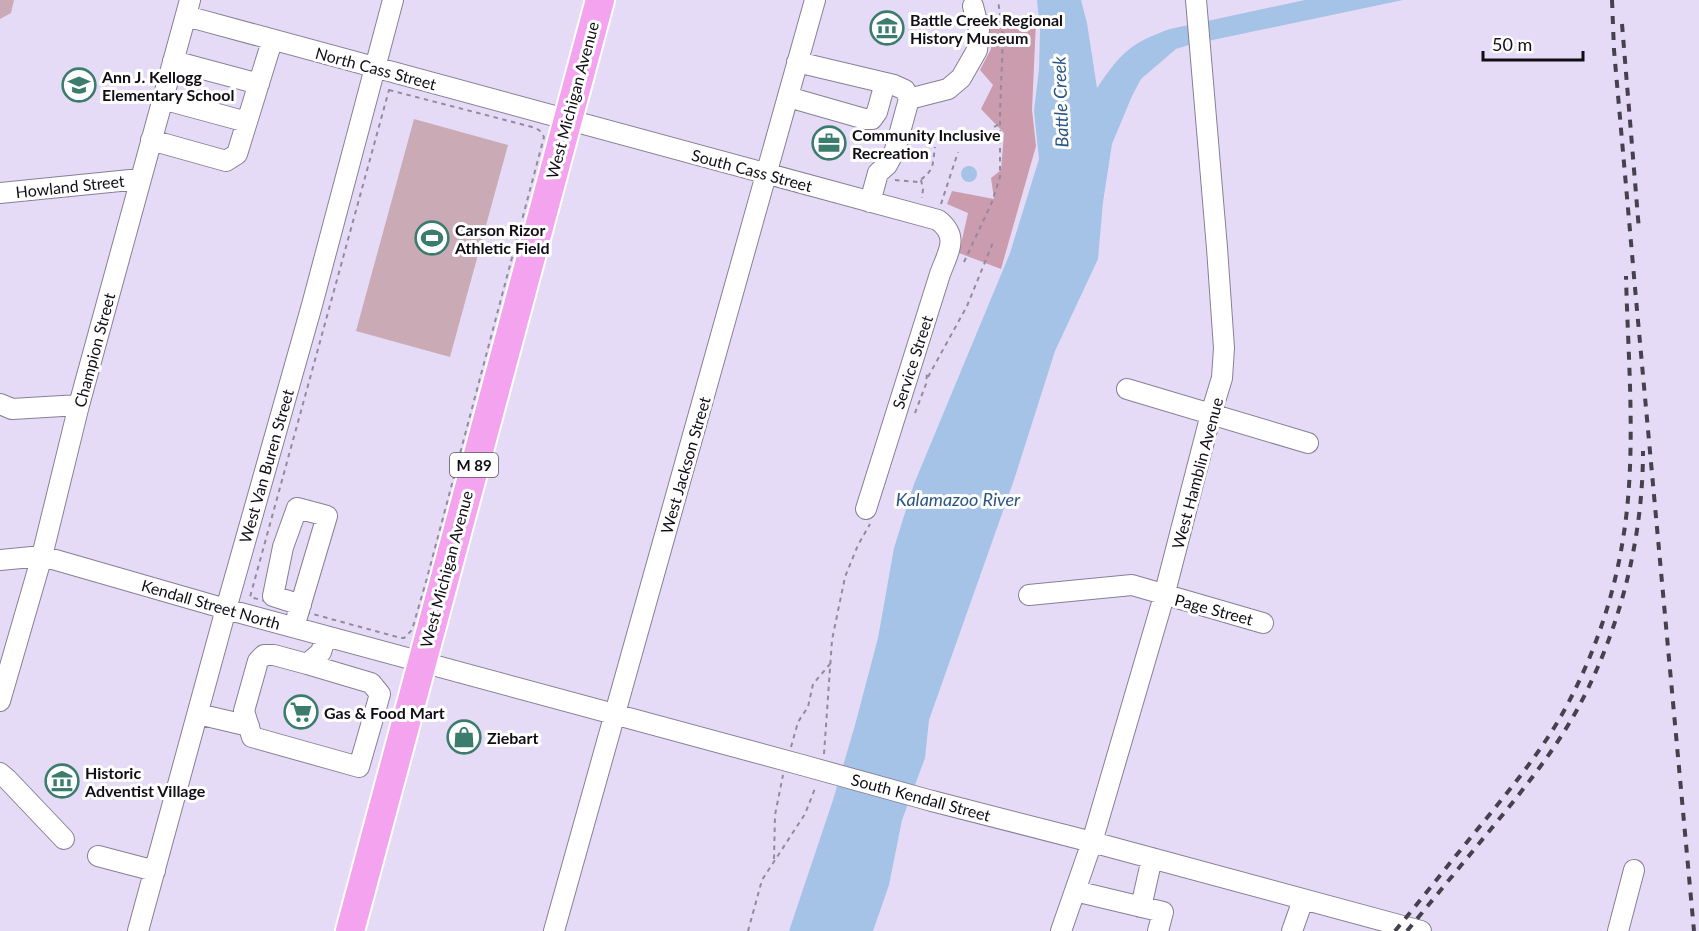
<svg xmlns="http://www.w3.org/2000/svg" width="1699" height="931" font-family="Lato,sans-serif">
  <rect width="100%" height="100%" fill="#e6dbf6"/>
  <path fill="#caaab5" d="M0,0H14L11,13L0,19Z
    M414,119L508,145L450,357L356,331Z"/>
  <path fill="#ca9cad" d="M986,14L1036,21L1032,110L1036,146L1001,269L959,253L968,213L947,204L952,191L994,199L991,178L1001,170L1004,133L981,109L993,85L980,70L991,49Z"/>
  <path fill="#a5c3e6" d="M1037,0H1081L1087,23L1097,88C1120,54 1130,43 1170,29L1305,0H1403L1189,45L1176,49L1141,79L1132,96L1112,144L1103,202L1098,259L1055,351L1014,480L929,720L925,758L902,820L889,885L873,931H789L833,800L855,725L878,638L894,548L914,484L1010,253L1039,159L1034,111L1039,69L1040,31Z
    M961 174a8 8 0 1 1 16 0a8 8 0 1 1-16 0Z"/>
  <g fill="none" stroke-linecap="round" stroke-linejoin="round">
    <g stroke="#887f97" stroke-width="22">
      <path id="minor" d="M186,16L938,220C960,237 948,252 940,274L866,509
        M173,61L259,84
        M797,62L894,85L905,90L909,99L895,150L887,165L878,173L870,202
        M788,97L865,119H872L877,112L885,83
        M162,99L247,122
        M909,99L948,89L961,78L977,50L979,30L973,6
        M151,140L226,161L237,154L272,41
        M0,193L140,179
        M1127,389L1308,443
        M0,404L12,409L79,405
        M0,560L42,556L226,609L802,765
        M1029,595L1132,585L1263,623
        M294,627L327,516L297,508L283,547L273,596L301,605
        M307,664L371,683L380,694L359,767L252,737L244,711L258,661L264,655H274L307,664L321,652L326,636
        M0,701L42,556L79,405L190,0
        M198,714L249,726
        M0,773L7,779L64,839
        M932,801L1092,842L1421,931
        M98,856L155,871
        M1075,891L1163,912L1158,931
        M1141,907L1152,858
        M138,931L226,609L312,305L393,0
        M554,931L815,0
        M1061,931L1092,842L1164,596L1211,414L1222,378L1224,348L1217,248L1196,0
        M1292,931L1303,900
        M1618,931L1634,870"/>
    </g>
    <g stroke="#fff" stroke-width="32">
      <path id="highway" d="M350,931L600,0"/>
    </g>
    <path stroke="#928a9d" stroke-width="2" stroke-dasharray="4.5 4.5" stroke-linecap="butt" d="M389,90L536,128L540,131L544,137L427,578L412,630L404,638H401L250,597Z
      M994,127L1001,123
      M895,180L918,182C935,169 932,167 935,147
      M921,180L923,189L922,198
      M941,204L958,152
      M964,262L992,202L1000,177V112L1003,37L998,0
      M928,377L967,306L994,240
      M915,413L926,384L927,373
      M791,747L798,722L808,707L813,684L830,664
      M824,754L832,640L845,577L858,545L870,524
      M774,859L775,815L783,775
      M748,931L762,880L805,814L816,786"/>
    <use href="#minor" stroke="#fff" stroke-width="20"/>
    <use href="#highway" stroke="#f4a3ef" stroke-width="28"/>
    <path stroke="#46414e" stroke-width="4" stroke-dasharray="8 8" stroke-linecap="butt" d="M1612,0L1614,50L1636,299L1694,931
      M1622,24L1639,230
      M1395,931C1424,896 1452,860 1481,825C1508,792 1535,759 1557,723C1590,667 1613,603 1623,539C1637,455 1628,361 1626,276
      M1407,931C1435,897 1463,863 1491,829C1522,791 1554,752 1578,708C1620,630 1643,539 1643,451"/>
    <g stroke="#887f97" stroke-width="22" stroke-linecap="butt">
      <path id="minor-bridge" d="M802,765L932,801"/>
    </g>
    <use href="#minor-bridge" stroke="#fff" stroke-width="20"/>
  </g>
  <defs>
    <g id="museum-ring" transform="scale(1.725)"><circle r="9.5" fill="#fff" stroke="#3b7c6c" stroke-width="1.5"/><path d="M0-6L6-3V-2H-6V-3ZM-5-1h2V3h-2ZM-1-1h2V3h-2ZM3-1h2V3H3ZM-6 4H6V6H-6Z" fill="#3b7c6c"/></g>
    <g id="school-ring" transform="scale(1.725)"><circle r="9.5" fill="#fff" stroke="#3b7c6c" stroke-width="1.5"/><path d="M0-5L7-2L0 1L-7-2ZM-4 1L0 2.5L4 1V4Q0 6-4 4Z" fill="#3b7c6c"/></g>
    <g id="office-ring" transform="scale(1.725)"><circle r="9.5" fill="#fff" stroke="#3b7c6c" stroke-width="1.5"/><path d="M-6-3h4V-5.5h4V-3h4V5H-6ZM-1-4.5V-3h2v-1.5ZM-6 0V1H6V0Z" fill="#3b7c6c"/></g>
    <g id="stadium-ring" transform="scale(1.725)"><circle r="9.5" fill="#fff" stroke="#3b7c6c" stroke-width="1.5"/><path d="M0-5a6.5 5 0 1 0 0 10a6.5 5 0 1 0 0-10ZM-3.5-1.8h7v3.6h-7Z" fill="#3b7c6c"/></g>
    <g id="supermarket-ring" transform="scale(1.725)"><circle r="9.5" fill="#fff" stroke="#3b7c6c" stroke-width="1.5"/><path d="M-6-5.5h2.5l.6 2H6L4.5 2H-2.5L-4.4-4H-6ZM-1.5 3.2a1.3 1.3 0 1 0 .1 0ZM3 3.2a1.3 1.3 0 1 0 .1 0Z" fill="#3b7c6c"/></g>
    <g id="shop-ring" transform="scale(1.725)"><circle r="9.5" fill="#fff" stroke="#3b7c6c" stroke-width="1.5"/><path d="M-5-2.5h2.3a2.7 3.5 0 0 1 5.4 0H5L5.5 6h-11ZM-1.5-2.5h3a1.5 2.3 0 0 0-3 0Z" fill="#3b7c6c"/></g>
  </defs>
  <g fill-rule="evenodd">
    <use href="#museum-ring" x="887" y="28"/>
    <use href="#school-ring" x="79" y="85"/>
    <use href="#office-ring" x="829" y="143"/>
    <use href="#stadium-ring" x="432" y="238"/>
    <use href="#supermarket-ring" x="301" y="712"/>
    <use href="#shop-ring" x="464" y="737"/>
    <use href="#museum-ring" x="62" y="781"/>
  </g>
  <g text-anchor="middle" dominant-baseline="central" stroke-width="6" stroke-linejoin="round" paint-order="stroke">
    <rect fill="#fff" stroke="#58565c" stroke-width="1.5" x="450" y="453" width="48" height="24" rx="4.5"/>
    <g font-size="15" font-weight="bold" fill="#110e16">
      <text x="474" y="465">M 89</text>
    </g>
    <g font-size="16" font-weight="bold" fill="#110e16" stroke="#fff" text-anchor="start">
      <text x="910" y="19">Battle Creek Regional<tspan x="910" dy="18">History Museum</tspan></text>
      <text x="102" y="76">Ann J. Kellogg<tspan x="102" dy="18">Elementary School</tspan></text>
      <text x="852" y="134">Community Inclusive<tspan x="852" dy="18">Recreation</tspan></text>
      <text x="455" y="229">Carson Rizor<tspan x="455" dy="18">Athletic Field</tspan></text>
      <text x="324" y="712">Gas &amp; Food Mart</text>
      <text x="487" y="737">Ziebart</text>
      <text x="85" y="772">Historic<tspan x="85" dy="18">Adventist Village</tspan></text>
    </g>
    <g font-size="16" fill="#110e16" stroke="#fff">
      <text transform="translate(376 68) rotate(15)">North Cass Street</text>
      <text transform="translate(572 100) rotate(-75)">West Michigan Avenue</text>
      <text transform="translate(752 170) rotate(15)">South Cass Street</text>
      <text transform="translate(70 186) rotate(-6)">Howland Street</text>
      <text transform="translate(94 350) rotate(-75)">Champion Street</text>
      <text transform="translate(912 362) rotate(-72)">Service Street</text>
      <text transform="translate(685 465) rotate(-74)">West Jackson Street</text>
      <text transform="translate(266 466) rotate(-74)">West Van Buren Street</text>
      <text transform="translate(1197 473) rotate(-75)">West Hamblin Avenue</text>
      <text transform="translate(446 569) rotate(-75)">West Michigan Avenue</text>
      <text transform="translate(211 604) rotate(16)">Kendall Street North</text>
      <text transform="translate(1214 609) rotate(15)">Page Street</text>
      <text transform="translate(921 797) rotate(15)">South Kendall Street</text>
    </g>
    <g font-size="18" font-style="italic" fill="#2b5583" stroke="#fff">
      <text transform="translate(1060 102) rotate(-92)">Battle Creek</text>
      <text x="958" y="499">Kalamazoo River</text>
    </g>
  </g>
  <path d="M1483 51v9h100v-9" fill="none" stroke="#110e16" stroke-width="3"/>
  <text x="1492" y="51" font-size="18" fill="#110e16" stroke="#ffffff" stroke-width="4.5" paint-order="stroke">50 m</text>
</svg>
